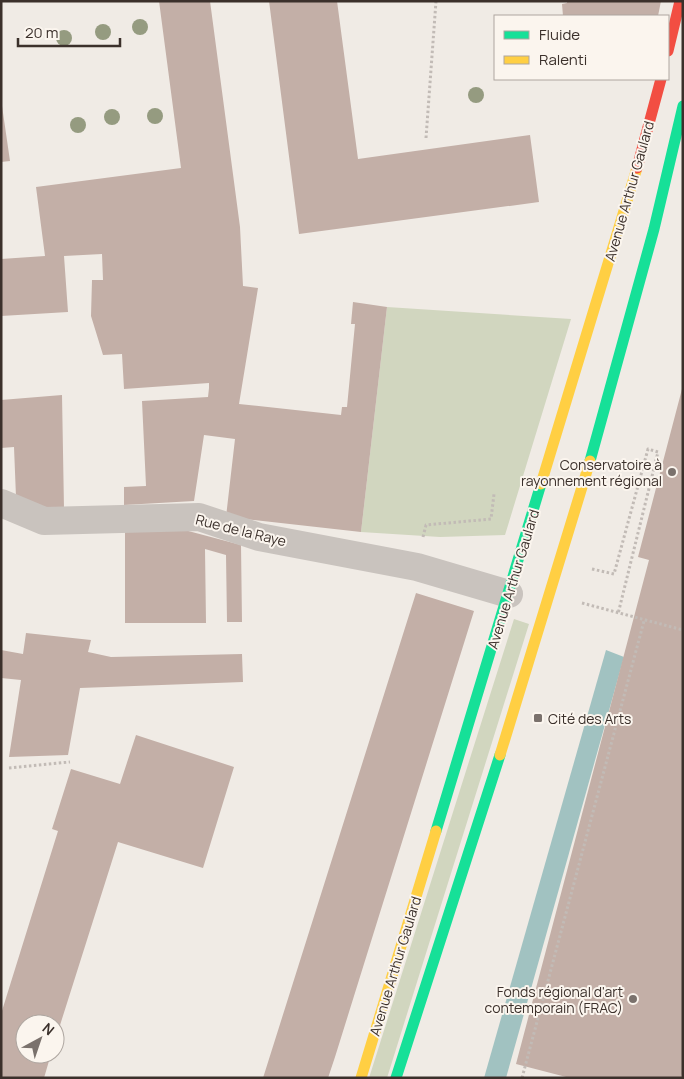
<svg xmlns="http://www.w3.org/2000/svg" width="684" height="1079" font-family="Manrope,sans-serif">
  <rect width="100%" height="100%" fill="#f0ebe5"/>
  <path fill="#d1d6bf" d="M387,307L571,319L505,535L440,537L361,532Z
    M514,619L529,624L387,1078H369Z"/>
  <path fill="#a1c2c1" d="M606,650L624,657L506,1078H484Z"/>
  <path fill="#c3afa7" d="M159,1H210L240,227L243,286L258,288L239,404L341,415L342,407H347L355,324H351L353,302L387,307L361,532L226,517L235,439L204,435L194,501L124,505V487L146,486L142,401L208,397L209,388V383L124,389L122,354L103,355L91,316L92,280H103L102,254L64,256L68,312L1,316V259L45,256L36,187L181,168Z
    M269,1H337L358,159L530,135L539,202L299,234Z
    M567,1H661L658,16H563L562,4L567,3Z
    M1,99L10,161L1,162Z
    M682,389L683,1070L681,1078H570L516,1064L649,560L638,557Z
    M62,395L64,509L48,510L16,497L14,447L1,448V400Z
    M177,528L241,545L242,622H227L226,555L205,549L206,623H125V531Z
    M416,593L474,611L335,1057L328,1078H263Z
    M26,633L91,640L88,652L111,657L242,654L243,682L80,688L68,755L9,757L21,680L1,678V650L23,654Z
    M136,735L234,767L203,868L118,842L55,1041V1024H25V1054H51L44,1078H1V1014L58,831L52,829L71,769L120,784Z"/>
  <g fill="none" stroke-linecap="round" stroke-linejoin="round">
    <path stroke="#c2bbb6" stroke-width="3" stroke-dasharray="2.5 2.5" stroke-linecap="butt" d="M426,138L436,1
      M423,537L426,525L491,519L494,494
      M592,569L614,574L648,449L658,452L618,614
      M582,603L683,630
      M9,768L70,762
      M522,1078L644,621"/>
    <path stroke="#c9c3be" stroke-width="28" d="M1,503L44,521L199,517L259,537L417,567L509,594"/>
    <path stroke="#16e098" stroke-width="11" d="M590,461L654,229L683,106
      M436,831L541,484
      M396,1078L500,755"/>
    <path stroke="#ffcf43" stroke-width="11" d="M541,484L637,168
      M500,755L590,461
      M361,1078L436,831"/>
    <path stroke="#f24e42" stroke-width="11" d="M668,51L680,1
      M637,168L661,79"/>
  </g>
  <g fill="#959b80">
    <circle cx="140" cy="27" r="8"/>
    <circle cx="103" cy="32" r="8"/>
    <circle cx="64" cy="38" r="8"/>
    <circle cx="476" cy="95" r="8"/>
    <circle cx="155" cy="116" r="8"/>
    <circle cx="112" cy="117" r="8"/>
    <circle cx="78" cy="125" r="8"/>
  </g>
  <g fill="#7a716c" stroke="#fbf5ee" stroke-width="2">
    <circle cx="672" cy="472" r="5"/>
    <rect x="533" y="713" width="10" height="10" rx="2.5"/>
    <circle cx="633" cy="999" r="5"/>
  </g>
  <g text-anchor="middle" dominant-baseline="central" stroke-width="4" stroke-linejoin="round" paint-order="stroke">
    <g font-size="14" fill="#3b302b" stroke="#fbf5ee">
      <text transform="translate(629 191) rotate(-74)">Avenue Arthur Gaulard</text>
      <text transform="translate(241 530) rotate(14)">Rue de la Raye</text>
      <text transform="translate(513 579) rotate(-73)">Avenue Arthur Gaulard</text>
      <text transform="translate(395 966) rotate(-73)">Avenue Arthur Gaulard</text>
    </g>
    <g font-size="14" fill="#3b302b" stroke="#fbf5ee" text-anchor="end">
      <text x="662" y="464">Conservatoire à<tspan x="662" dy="16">rayonnement régional</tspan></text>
      <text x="548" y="718" text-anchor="start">Cité des Arts</text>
      <text x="623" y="991">Fonds régional d'art<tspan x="623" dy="16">contemporain (FRAC)</tspan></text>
    </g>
  </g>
  <rect width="684" height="1079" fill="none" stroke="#3b302b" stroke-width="5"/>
  <rect x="494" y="15" width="175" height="65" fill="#fbf5ee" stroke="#aea6a0"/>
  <rect x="504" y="31" width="25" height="8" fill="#16e098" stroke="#aea6a0"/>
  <text x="539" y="40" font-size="15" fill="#3b302b">Fluide</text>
  <rect x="504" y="56" width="25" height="8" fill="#ffcf43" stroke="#aea6a0"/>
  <text x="539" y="65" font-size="15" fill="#3b302b">Ralenti</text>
  <g transform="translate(40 1039) rotate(40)"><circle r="24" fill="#fbf5ee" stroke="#aea6a0"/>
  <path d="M0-4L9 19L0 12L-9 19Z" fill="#7a716c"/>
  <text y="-8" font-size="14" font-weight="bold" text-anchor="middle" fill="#3b302b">N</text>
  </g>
  <path d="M18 38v8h102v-8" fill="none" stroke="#3b302b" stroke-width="2.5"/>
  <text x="25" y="38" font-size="15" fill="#3b302b" stroke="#fbf5ee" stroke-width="4" paint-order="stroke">20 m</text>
</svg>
